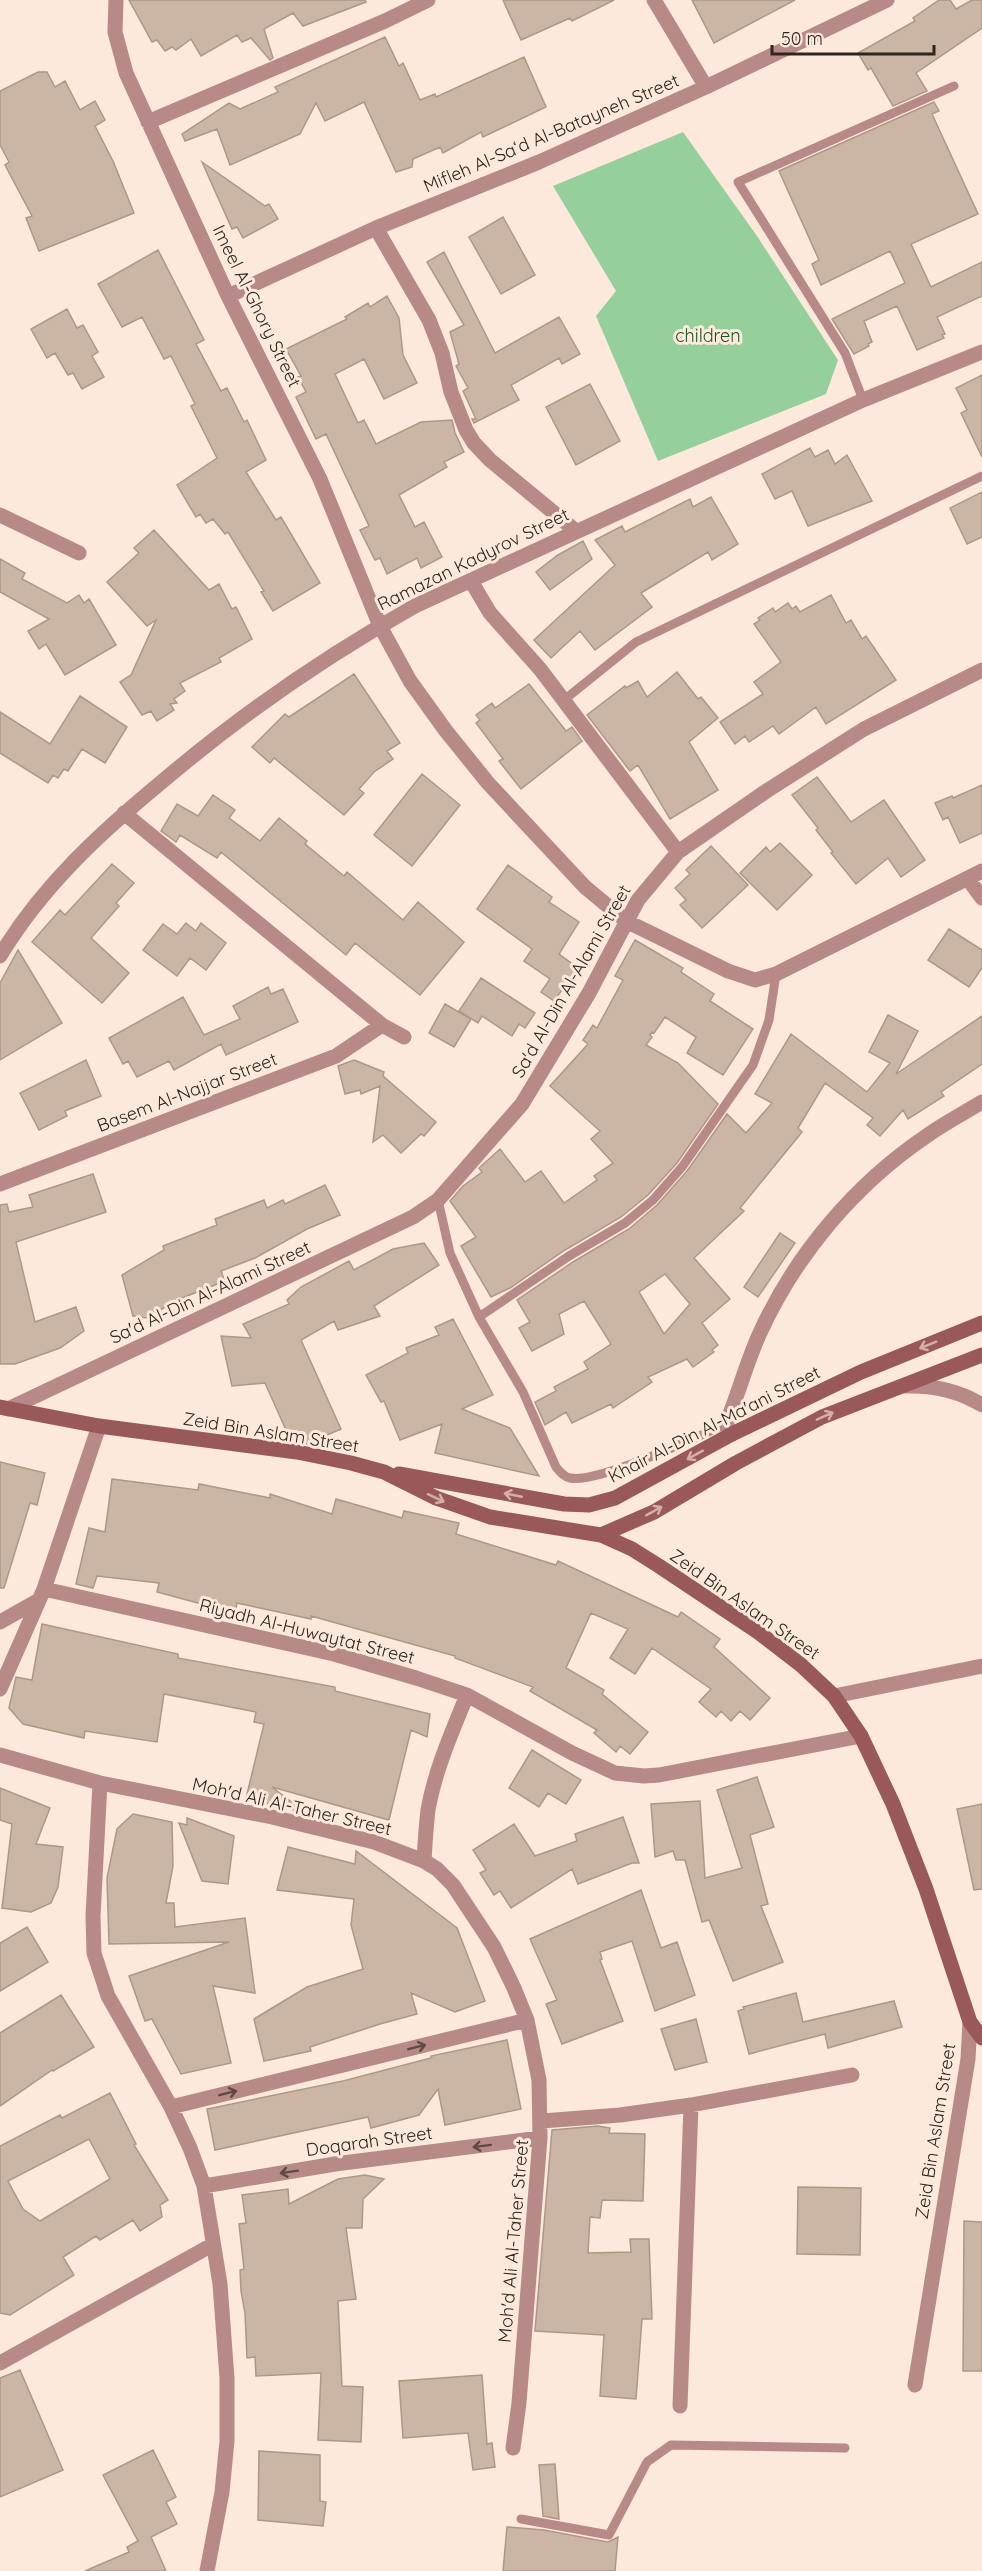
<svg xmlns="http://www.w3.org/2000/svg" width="982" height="2571" font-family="Quicksand,sans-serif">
  <rect width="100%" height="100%" fill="#fce9db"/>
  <path fill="#95d09c" d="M683,132L757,236L838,360L826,394L658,461L596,316L616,291L553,186Z"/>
  <path fill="#cbb5a4" stroke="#ad9887" stroke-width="1.5" fill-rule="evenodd" d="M129,0H365L366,2L303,26L293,13L264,29L273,58L270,60L251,38L242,42L237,35L201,56L191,39L176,50L172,47L165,51L157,40L152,42Z
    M503,0H614L572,21L570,18L521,40Z
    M692,0H795L714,43Z
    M939,0H950L956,9L972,0H982V28L916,73L927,91L893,106L871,68L868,70L858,53L915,21L913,18Z
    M385,37L399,66L403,63L420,100L435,94L436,97L524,57L546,107L483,137L481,132L443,153L440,147L413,159L412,167L396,172L364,102L325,121L316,103L300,134L230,165L217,129L185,141L182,134L229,103L240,109L278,92L275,87Z
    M38,72H47L55,87L65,81L80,110L95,101L105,120L95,126L113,161L134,213L39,251L26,218L32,216L5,165L9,162L0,145V91Z
    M934,102L939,111L932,114L978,214L911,244L931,287L982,262V296L937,317L945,334L942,335L944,338L917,350L897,306L864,321L872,342L868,344L869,346L854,354L832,319L905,283L890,251L821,285L812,264L819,260L779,171Z
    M202,162L265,206L269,204L278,219L243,238L237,227L232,229Z
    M503,217L535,275L501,294L469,237Z
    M158,250L204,340L196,344L221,391L227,388L244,422L247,420L266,460L246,472L276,520L281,517L320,583L273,611L261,592L264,591L228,532L225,534L213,519L206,523L200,514L196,517L177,485L217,458L191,406L195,404L171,356L164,359L142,317L122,327L98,284Z
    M444,252L495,353L559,317L580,354L562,364L559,358L511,385L519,400L474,423L472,419H476L463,391L468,388L456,366L459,364L450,332L464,325L427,262Z
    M387,296L399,318L403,355L417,383L384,399L364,359L335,374L358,423L364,420L376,444L421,422L452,420L455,433L464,452L444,462L447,467L399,495L415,527L424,522L442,557L421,568L417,558L387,574L380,558L375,560L360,530L369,526L326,434L316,439L296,397L306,392L298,377L301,376L286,349L347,319L345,317L368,303L370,307Z
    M67,309L77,328L83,325L98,352L92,356L104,377L82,389L73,373L68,375L55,353L47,358L31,329Z
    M982,375V457L961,413L967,410L956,388Z
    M590,384L620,441L576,465L546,407Z
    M810,448L815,457L828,450L835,464L847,455L872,501L808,526L792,491L775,499L762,474Z
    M982,492V537L967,544L950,508Z
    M711,497L738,544L712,560L708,552L641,593L652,607L595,650L580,631L551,658L534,640L615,565L595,540L622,526L625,532L690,499L693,507Z
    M154,530L209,590L219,584L232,609L236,607L252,639L219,658L221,662L180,683L185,691L174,699L177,703L170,704L174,710L157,721L151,711L142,715L120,682L131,675L156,620L147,626L107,582L139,553L134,548Z
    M583,541L592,559L550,590L536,572L558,555Z
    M0,559L25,573L22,579L67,603L79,595L84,603L89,599L116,645L65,675L46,644L39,649L28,631L49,619L0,592Z
    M831,595L846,623L851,620L862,639L866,636L896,680L826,724L816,707L779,734L773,726L749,742L745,736L735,744L720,722L763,694L754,682L781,662L754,624L760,620L758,618L773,608L775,612L788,603L792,609L796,606L800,612Z
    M677,672L698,699L701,697L718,718L689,742L718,790L670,819L638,765L630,771L587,715L625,686L626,688L638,681L647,697Z
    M354,674L400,743L387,751L393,759L374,772L359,789L364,793L344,815L274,758L270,763L252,747L285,714L289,717Z
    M529,684L566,731L572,727L582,741L521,789L499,761L503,759L476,723L480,720L476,715L492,703L495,708Z
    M80,696L127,727L105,763L82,749L68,771L64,769L58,778L53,775L48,783L0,753V712L50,744Z
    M422,774L460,805L412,866L374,835Z
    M817,777L851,822L884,800L925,860L901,877L888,858L856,884L831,853L833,852L816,830L818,828L792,795Z
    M982,785V833L960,843L948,817L943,820L935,803L952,796L953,798Z
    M213,795L235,810L229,818L260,841L279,818L307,841L305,844L344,876L347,872L403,920L418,902L464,942L420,995L355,943L346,955L221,852L217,858L180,835L176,842L161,831L177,804L198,816Z
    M780,843L812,875L777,910L740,873L766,847L770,852Z
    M711,846L748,885L702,928L680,905L686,900L675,888L690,874L686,870Z
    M112,864L134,883L116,903L119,906L91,938L129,973L102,1003L32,942L60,910L65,915Z
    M508,865L552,897L549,902L579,922L559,954L578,968L554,1001L541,992L550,979L524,961L532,949L477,909Z
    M186,923L196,931L201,923L226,943L206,970L190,958L177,976L143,950L163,924L177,934Z
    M949,929L982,950V968L969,987L928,960Z
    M635,940L683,968L681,972L714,994L710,1001L753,1029L723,1075L687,1053L696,1037L665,1017L654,1033L652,1032L650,1035L652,1037L646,1045L678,1063L718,1104L677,1163L648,1195L621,1217L565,1250L510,1288L491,1297L461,1246L476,1237L450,1201L463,1186L482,1172L479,1168L500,1149L525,1182L541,1171L564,1203L597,1180L594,1176L613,1163L591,1139L600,1131L550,1086L588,1044L583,1040L593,1025L597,1028L623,980L615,976Z
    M18,950L62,1023L0,1060V983Z
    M481,978L535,1013L525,1028L519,1024L512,1036L482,1016L478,1023L459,1011Z
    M268,987L271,994L283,989L298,1022L226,1055L221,1044L174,1070L169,1061L137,1077L128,1061L123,1064L109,1038L183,997L204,1035L240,1019L233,1006Z
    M445,1004L471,1019L454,1047L429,1033Z
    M888,1015L918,1031L896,1074L982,1016V1064L941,1092L944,1096L908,1119L903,1110L880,1136L867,1125L873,1118L825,1083L798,1128L802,1132L740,1208L744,1211L694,1258L730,1299L702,1323L718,1345L712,1350L714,1352L693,1367L687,1359L648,1377L652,1382L613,1408L611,1404L572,1423L566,1412L545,1425L535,1402L556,1391L554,1387L588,1369L584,1362L611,1344L584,1301L559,1314L564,1334L532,1351L519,1328L530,1322L517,1300L573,1262L629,1229L657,1205L687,1171L727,1114L746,1133L772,1103L755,1094L791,1034L867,1092L890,1063L869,1052ZM665,1274L690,1304L664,1334L639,1292Z
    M86,1060L101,1096L65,1111L67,1116L39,1130L20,1093Z
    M354,1060L384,1072L383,1076L436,1122L424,1136L421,1134L401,1153L383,1135L373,1142L380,1086L361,1094L360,1090L345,1094L338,1066Z
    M93,1174L106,1212L16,1242L35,1322L76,1307L84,1331L60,1348L15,1364H0V1205L7,1204L9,1212L33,1207L29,1195Z
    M325,1185L340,1215L307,1229L255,1258L221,1271L225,1281L177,1300L147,1318L133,1316L122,1275L164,1250L163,1246L217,1225L215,1219L264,1200L267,1208L283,1200L285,1204Z
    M780,1233L795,1243L758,1297L744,1287Z
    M424,1243L439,1265L374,1306L380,1316L338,1330L334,1321L301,1340L341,1429L306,1444L291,1441L265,1383L232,1386L221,1336L251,1338L243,1324L289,1304L287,1300L301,1287L349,1261L354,1270L393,1249Z
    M453,1319L493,1395L462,1409L510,1428L539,1476L435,1453L442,1424L400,1440L384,1401L381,1402L366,1375L408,1353L406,1348L439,1335L435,1327Z
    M0,1462L45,1473L37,1505L30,1503L4,1588H0Z
    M112,1479L198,1490L199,1484L270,1498V1494L332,1514L336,1499L402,1518L404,1511L459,1523L456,1534L556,1565L558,1561L678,1617L681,1612L720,1639L714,1647L770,1698L750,1720L740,1711L731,1721L721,1711L716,1717L699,1702L711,1689L652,1648L635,1674L610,1658L628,1629L591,1613L566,1668L604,1690L602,1694L648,1732L630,1754L620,1746L616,1752L594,1733L597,1730L530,1691L533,1687L455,1658V1656L311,1616V1619L237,1603L235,1613L157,1592L159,1583L97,1576L93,1588L76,1584L89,1528L105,1532Z
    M42,1624L178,1654V1658L335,1687V1691L430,1714L427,1737L411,1730L389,1820L272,1787L306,1813L246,1798L264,1724L254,1722L256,1712L164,1694L157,1742L85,1731L84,1738L23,1724L9,1708L16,1677L32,1680Z
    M532,1750L581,1780L566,1804L548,1793L539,1807L509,1788Z
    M757,1777L774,1827L750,1835L768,1904L761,1906L783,1962L733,1981L709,1920L702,1922L685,1860H676L673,1851L655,1857L651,1804L700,1801L705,1878L742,1868L717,1790Z
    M0,1788L50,1808L36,1844L63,1847L58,1887L51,1903L31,1912L2,1908L12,1824L0,1820Z
    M982,1804V1889L974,1890L957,1809Z
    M133,1814L172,1822L173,1866L166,1903H174L175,1927L245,1918L255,1993L213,1986L231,2063L181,2074L152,2019L145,2021L129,1976L229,1942L109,1944L107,1878L117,1829Z
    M623,1817L639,1863H632L578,1884L572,1869L511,1908L500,1891L494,1895L480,1873L486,1870L473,1850L514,1824L535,1856L577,1841L575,1834Z
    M187,1818L234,1836L228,1884L202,1881L179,1823L187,1825Z
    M288,1847L355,1864L356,1851L457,1928L485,2001L455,2012L411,1993L417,2014L380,2024L310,2047L311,2051L264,2061L254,2019L307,1987L363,1969L351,1925L354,1899L277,1890Z
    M641,1890L661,1948L677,1942L695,1995L655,2011L632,1941L600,1952L602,1959L600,1960L623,2021L562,2044L546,2004L557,2000L530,1939Z
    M27,1927L48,1962L0,1991V1943Z
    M796,1993L803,2022L894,2001L902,2027L828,2048L825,2034L749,2054L738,2011L744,2009L743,2007Z
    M61,1995L94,2047L53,2071L52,2070L0,2106V2033Z
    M696,2019L707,2062L675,2070L661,2029Z
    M507,2040L521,2109L445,2125L438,2089L419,2115L371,2128L368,2117L215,2150L207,2109L343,2081L431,2058V2056Z
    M110,2093L136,2144L134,2145L168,2200L160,2205L162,2217L140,2231L133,2220L100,2240L96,2236L63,2257L74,2275L10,2315L0,2313V2146L60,2115L62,2118ZM89,2139L110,2179L40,2221L23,2209L8,2181Z
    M598,2126L610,2128L609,2133L645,2134L643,2201L602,2200L600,2218L590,2217L588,2253L631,2252L630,2239H649L652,2319H642L636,2399L600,2396L604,2335L535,2331L552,2130Z
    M365,2175L384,2179L363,2199L362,2228H346L356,2299L338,2301L342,2386L363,2387L361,2442L318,2440L321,2373L256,2376L255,2357L247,2358L245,2313L241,2291L240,2270L244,2269L239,2224L246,2223L242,2195L288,2189L289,2204L338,2179Z
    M798,2187L861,2188L860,2255L797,2254Z
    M964,2221L982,2222V2371H963Z
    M20,2370L63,2470L0,2497V2378Z
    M482,2375L487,2444L492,2443L495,2467L473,2470L468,2433L403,2438L399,2381Z
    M153,2450L176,2497L166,2502L177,2524L151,2537L166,2571H85L129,2552L127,2547L138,2541L103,2475Z
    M259,2451L320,2455V2501L326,2502L323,2526L258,2520Z
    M555,2464L559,2519L543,2516L539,2465Z
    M507,2527L544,2530L608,2542L618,2537L615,2571H503Z"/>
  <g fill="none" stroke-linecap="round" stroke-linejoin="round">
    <path stroke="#b78a89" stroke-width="9" d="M863,400L845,353L738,182L954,86
      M564,700L636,642L982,476
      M438,1200L450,1253L479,1317L523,1392L556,1467C560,1472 564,1477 570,1478C597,1484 697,1437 726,1424
      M479,1317L569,1256L625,1223L653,1200L682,1167L753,1065L769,1020L776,974
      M521,2519L609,2535L647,2462L671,2445L845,2448"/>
    <path stroke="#b78a89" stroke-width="15" d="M116,0L115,32L126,73L228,296L320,479L380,626L410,681L446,731L488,783L585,887L626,921L728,971L755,980L776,974L982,871
      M654,0L706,87
      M148,122L385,21L428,0
      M376,228L429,320L442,353L451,392L466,430L474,443L490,460L576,531
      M228,296L376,228L539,162L706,87L887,0
      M0,515L79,553
      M471,581L490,613L540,669L678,852
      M124,813L382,1025L404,1037
      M968,879L982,898
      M0,956C42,886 101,832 164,780C242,714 326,656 415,606L863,400L982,352
      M0,1184L336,1056L382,1025
      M905,1386C933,1385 958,1390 982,1405
      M8,1409L413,1217L438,1200L522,1104L589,993L638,900L678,852L768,790L864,729L982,670
      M732,1434L726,1424C738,1395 746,1364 759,1335C795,1255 855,1184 928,1135C945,1123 964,1113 982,1102
      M44,1589L334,1654L416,1678L467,1695L572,1753L615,1773L644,1776L659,1775L861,1736
      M0,1622L39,1600
      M0,1689L44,1589L99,1426
      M834,1696L982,1666
      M0,1755L100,1783L272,1817L374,1842L424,1861L437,1869L453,1885L494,1947L514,1988L527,2020L539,2080L540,2138L519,2403L513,2448
      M100,1783L93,1916L94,1953L108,1996L171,2107L190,2148L204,2186L220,2284L227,2378V2441L222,2492L207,2571
      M424,1861C425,1844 426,1826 428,1810C435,1770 452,1732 467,1695
      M171,2107L527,2020
      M542,2121L620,2115L691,2105L852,2075
      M204,2186L335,2164L540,2138
      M0,2363L212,2245
      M915,2385L968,2059L970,2022
      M680,2406L691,2105"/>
    <path stroke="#995959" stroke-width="15" d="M0,1407L99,1426L297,1452L351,1463L384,1472L436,1498L490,1517L601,1535L632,1549L659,1566L758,1632L801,1665L834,1696L861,1736L893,1804L926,1889L970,2022L982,2038
      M399,1474L564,1504L589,1505L615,1498L732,1434L861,1372L982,1323
      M601,1535L654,1512L736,1463L822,1417L982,1355"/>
  </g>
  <defs><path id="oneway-shaft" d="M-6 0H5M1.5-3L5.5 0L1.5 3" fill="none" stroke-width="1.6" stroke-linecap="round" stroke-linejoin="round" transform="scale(1.5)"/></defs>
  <g stroke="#d4afa7">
    <use href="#oneway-shaft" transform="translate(928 1345) rotate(158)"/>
    <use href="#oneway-shaft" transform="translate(825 1416) rotate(-24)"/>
    <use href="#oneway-shaft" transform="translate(695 1455) rotate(151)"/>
    <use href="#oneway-shaft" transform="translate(513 1495) rotate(-169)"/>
    <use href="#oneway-shaft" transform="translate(436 1498) rotate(25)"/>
    <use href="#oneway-shaft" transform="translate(654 1511) rotate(-29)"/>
  </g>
  <g stroke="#5e4944">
    <use href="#oneway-shaft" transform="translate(417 2047) rotate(-14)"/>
    <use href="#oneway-shaft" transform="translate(228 2093) rotate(-14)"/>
    <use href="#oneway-shaft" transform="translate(482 2146) rotate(173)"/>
    <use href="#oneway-shaft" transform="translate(289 2172) rotate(171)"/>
  </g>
  <g text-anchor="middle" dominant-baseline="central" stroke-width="6" stroke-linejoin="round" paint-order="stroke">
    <g font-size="18" fill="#2e261f" stroke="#fce9db">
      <text transform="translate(551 133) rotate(-23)">Mifleh Al-Sa‘d Al-Batayneh Street</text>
      <text transform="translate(257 306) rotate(64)">Imeel Al-Ghory Street</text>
      <text transform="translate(473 559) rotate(-26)">Ramazan Kadyrov Street</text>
      <text transform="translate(571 981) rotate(-60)">Sa'd Al-Din Al-Alami Street</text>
      <text transform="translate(187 1092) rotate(-21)">Basem Al-Najjar Street</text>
      <text transform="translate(210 1292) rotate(-25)">Sa'd Al-Din Al-Alami Street</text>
      <text transform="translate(714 1424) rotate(-27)">Khair Al-Din Al-Ma'ani Street</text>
      <text transform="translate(271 1432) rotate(9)">Zeid Bin Aslam Street</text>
      <text transform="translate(745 1604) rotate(35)">Zeid Bin Aslam Street</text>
      <text transform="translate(307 1631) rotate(14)">Riyadh Al-Huwaytat Street</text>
      <text transform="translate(292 1806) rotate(13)">Moh'd Ali Al-Taher Street</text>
      <text transform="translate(935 2131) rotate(-81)">Zeid Bin Aslam Street</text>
      <text transform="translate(369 2141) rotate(-8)">Doqarah Street</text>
      <text transform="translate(513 2241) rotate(-85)">Moh'd Ali Al-Taher Street</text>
    </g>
    <g font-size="18" fill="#1b5327" stroke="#fce9db">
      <text x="708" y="335">children</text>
    </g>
  </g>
  <path d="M772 45v9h162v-9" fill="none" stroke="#2e261f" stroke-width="3"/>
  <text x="781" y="45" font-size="18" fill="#2e261f" stroke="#fce9db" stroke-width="4.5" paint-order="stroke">50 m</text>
</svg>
